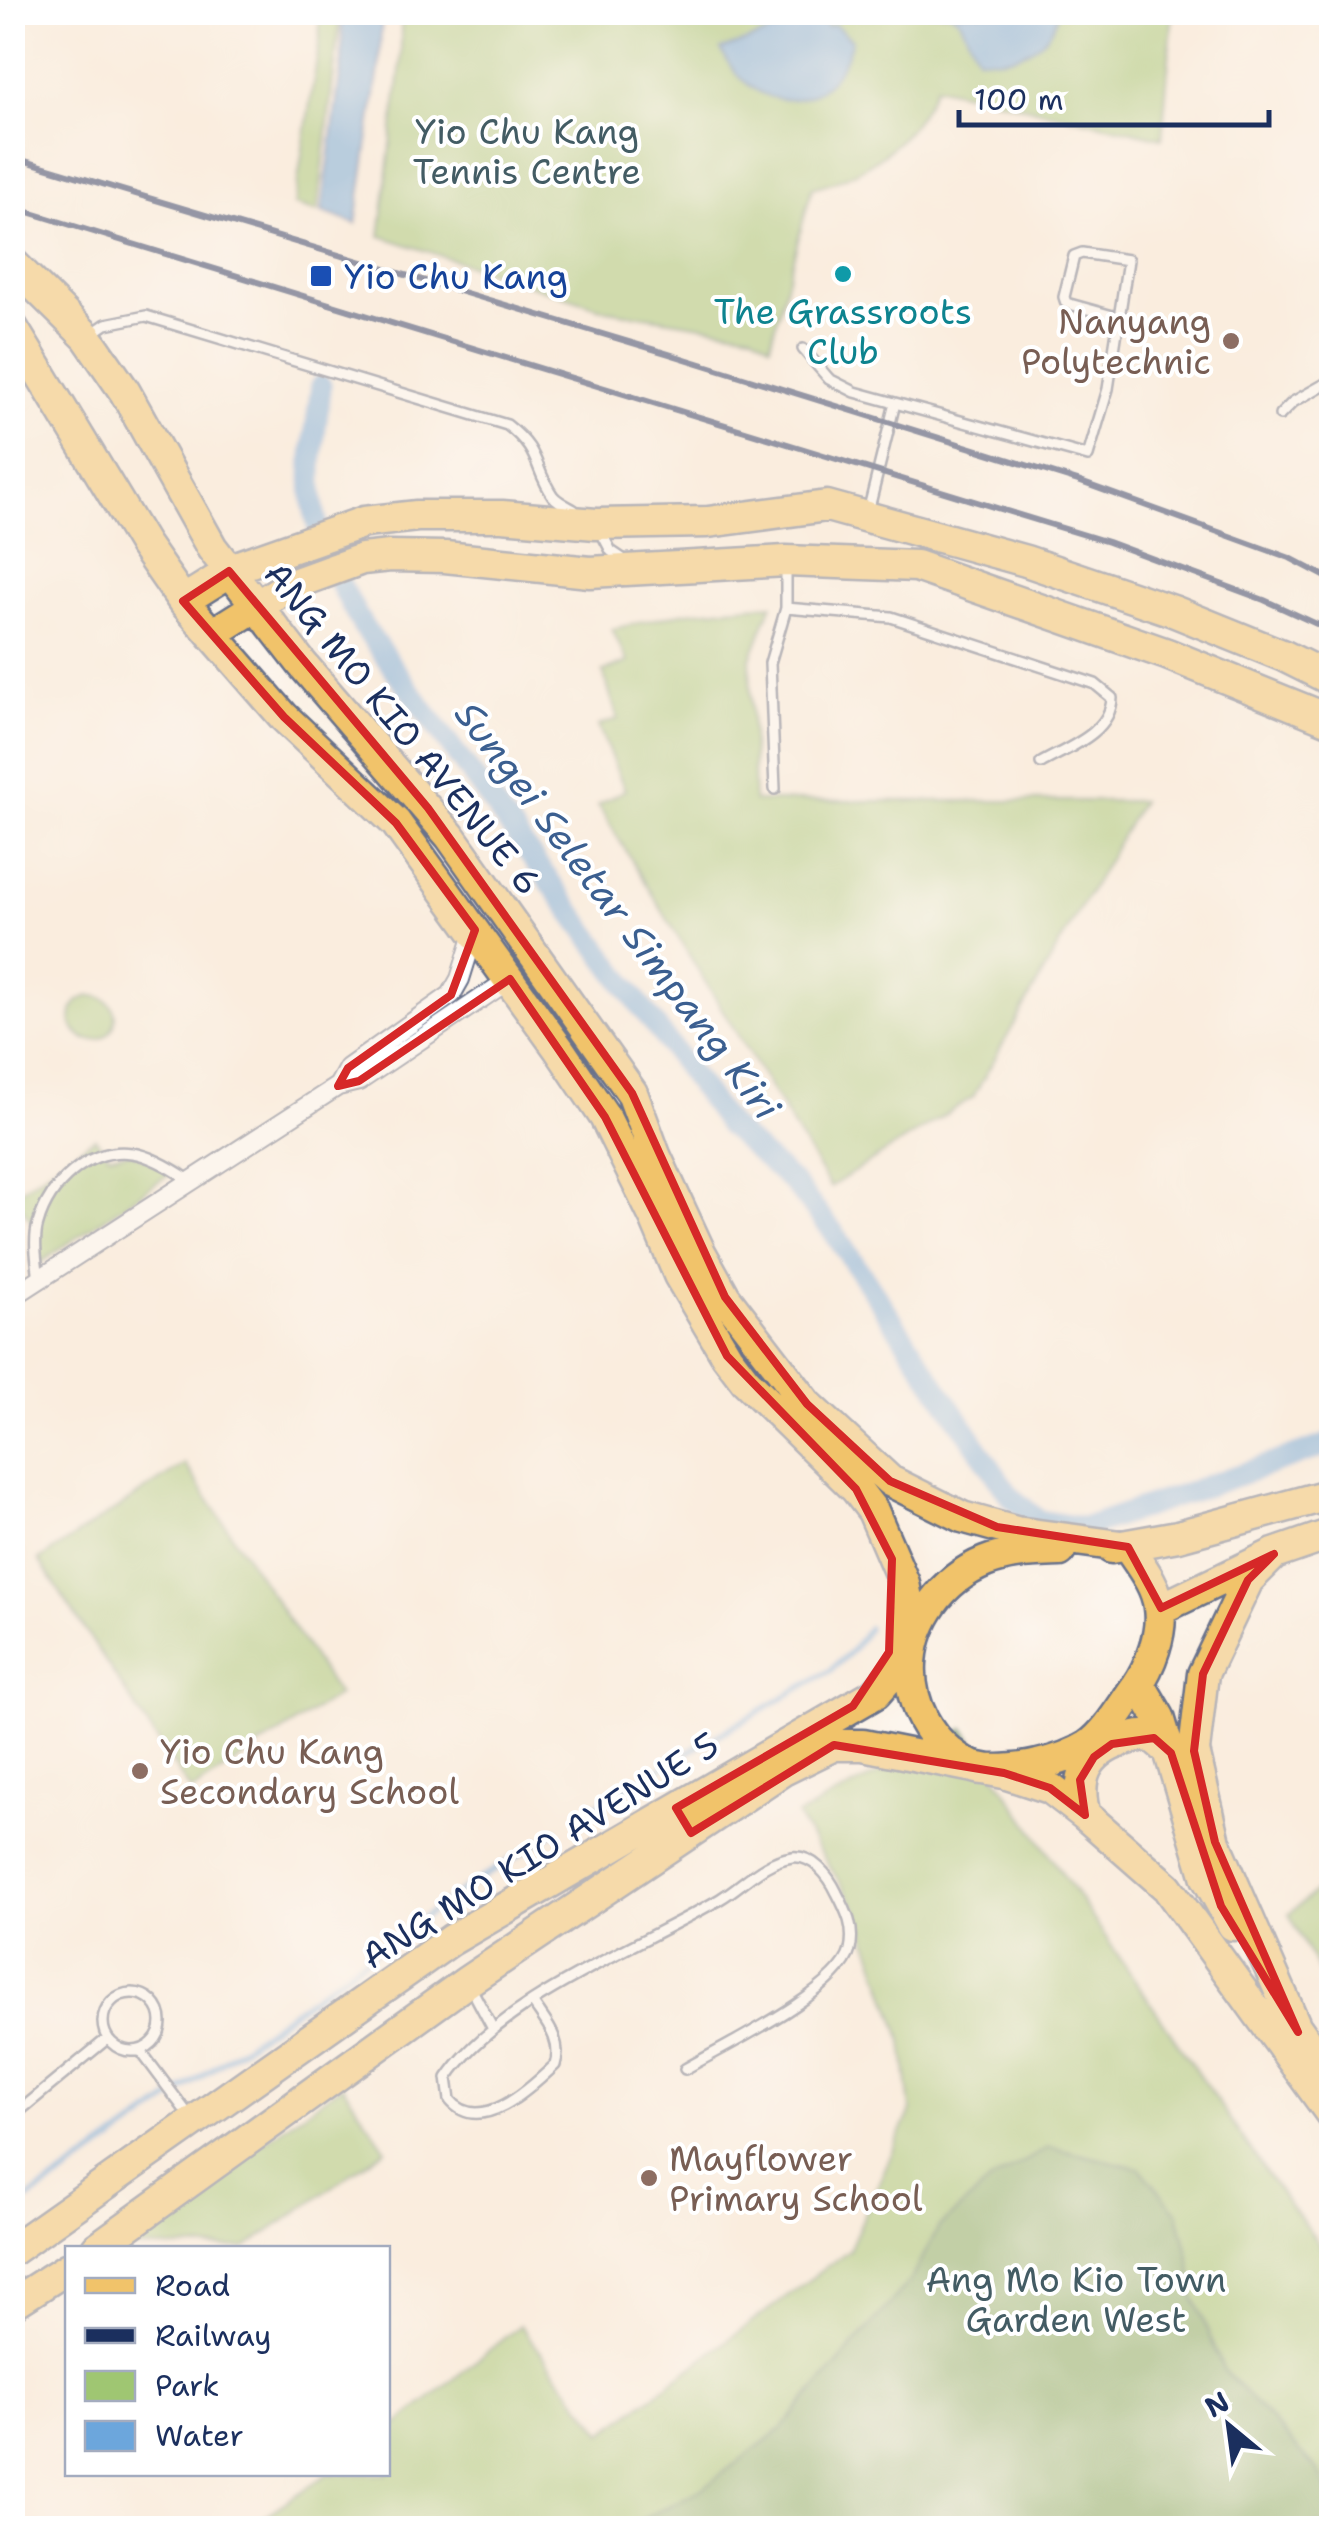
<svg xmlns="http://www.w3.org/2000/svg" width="1344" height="2541" font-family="'Shantell Sans',sans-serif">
  <rect width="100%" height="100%" fill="#fff"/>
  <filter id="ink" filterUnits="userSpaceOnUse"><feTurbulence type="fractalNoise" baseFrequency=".01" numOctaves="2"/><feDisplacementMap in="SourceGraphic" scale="20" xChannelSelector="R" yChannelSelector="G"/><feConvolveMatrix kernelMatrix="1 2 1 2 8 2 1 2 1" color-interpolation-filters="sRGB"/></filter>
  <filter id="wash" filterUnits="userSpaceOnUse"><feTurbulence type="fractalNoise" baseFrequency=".0048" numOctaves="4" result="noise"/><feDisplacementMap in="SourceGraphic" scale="40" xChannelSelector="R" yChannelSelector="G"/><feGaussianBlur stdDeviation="2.25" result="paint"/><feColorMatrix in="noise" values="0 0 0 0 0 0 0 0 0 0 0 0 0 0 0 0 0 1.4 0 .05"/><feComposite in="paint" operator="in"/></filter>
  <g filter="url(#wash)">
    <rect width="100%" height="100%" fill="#faedde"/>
    <path fill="#9fc672" stroke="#5d7a68" stroke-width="2.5" d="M319,13H339V26L318,212L294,205L320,39Z
      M401,13H1173L1162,138L935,86C912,140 868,175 812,188L770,345L752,333L607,310L380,236L401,62Z
      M772,604L750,661L754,801H1141L973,1097L830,1187L598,805L625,790L598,726L618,719L603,672L628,662L612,629L685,612Z
      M71 1018a22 22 0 1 1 44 0a22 22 0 1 1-44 0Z
      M95,1138L109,1155L130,1152L175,1170L37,1265L36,1228L13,1195Z
      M185,1464L338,1695L191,1792L39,1560Z
      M964,1729L1273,2183L1331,2260V2528H246L328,2474H388V2432L520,2325L603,2433L849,2250L911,2110L903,2042L857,1909L797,1816Z
      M1331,1878V1996L1289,1914Z
      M342,2085L386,2149L246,2248H117Z"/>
    <path fill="#7fab64" stroke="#4d6d61" stroke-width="2.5" d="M1049,2147L1140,2168L1178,2213L1191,2265L1194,2297L1223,2369L1320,2473L1331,2498V2526L625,2528L702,2489L781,2429L911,2279L939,2227L992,2181Z"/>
    <path fill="#6ca6dc" stroke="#446a9d" stroke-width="2.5" d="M342,13H382L379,68L356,224L322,212L342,61Z
      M951,13H1058C1047,50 1014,63 978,57L960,20Z
      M818,17L828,27L834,24L852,40C830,116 756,119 721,50Z"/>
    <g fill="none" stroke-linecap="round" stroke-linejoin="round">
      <path stroke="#6ca6dc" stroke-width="6" d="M963,1423L964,1436
        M596,1805L831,1670L854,1648L868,1628
        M12,2209L59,2179L450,1898L556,1831"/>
      <path stroke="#6ca6dc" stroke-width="22" d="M321,386C317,423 308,464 313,502C318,546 341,586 362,625L728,1125L793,1183L832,1230L1010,1496L1038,1520L1084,1528L1332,1443"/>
    </g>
  </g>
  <g filter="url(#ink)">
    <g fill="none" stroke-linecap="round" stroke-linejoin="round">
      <g stroke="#69728b" stroke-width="14">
        <path id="service" d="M90,335L106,324L146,316L507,425C542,452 533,467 553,496C558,502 567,506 574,510
          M803,349L829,379L855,392L1088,456L1108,389L1128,260L1082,253L1074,256L1064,297L1066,303L1120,318
          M1280,415L1293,402L1332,380
          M868,512L895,403
          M601,532L611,551L626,561
          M786,608L891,617L1095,684L1112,698C1111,733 1067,748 1041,763
          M775,789L770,663L786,608V565
          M39,1279C37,1262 33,1240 38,1224C49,1185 88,1147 132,1153C152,1156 173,1169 189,1180
          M469,1984L493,2029
          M103 2022a29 29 0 1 1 58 0a29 29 0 1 1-58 0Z
          M533,2003C546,2023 563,2040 555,2065C530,2089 480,2136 450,2100L447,2078C499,2000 639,1947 720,1899C743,1885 764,1861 792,1857C813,1855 829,1876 837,1893C847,1912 855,1928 850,1950C840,1991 723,2047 685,2069
          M140,2050L190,2117
          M12,2117L108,2038"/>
      </g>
      <g stroke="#69728b" stroke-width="22">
        <path id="minor" d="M338,1086L348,1068L451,995L460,979L475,931
          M12,1297L338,1086L359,1081L510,979"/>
      </g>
      <g stroke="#69728b" stroke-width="35">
        <path id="primary" d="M12,263L87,337L125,392L212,548L302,664L450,836L632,1093L655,1155L700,1252L725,1297L807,1404L890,1481L962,1517L1016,1532L1128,1547
          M12,327L144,545L183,601L284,717L396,823L559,1049L605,1117L655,1218L679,1275L727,1356L746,1381L856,1489L873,1511L904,1583L910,1614L909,1655
          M183,601L239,566L364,522L417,516H502L596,524L708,522L827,506L1026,561L1173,611L1284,656L1332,680
          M212,634L288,586L362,559L390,556L445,557L590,572L786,561L916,566L1167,654L1332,721
          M1111,1548L1178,1536L1332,1494
          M1060,1551C1035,1552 1009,1552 985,1562C896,1599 882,1719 971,1766C984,1773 1023,1769 1038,1765C1056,1761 1072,1756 1088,1746C1107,1733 1122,1706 1136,1687C1150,1667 1163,1633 1159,1608C1157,1586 1140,1565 1128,1547
          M1274,1554L1248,1580L1203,1674L1194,1751L1215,1842L1298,2032
          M1160,1609L1274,1554L1332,1534
          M1139,1683L1159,1717L1207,1878L1233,1925
          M1085,1815C1075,1780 1085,1753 1122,1741C1132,1738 1142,1733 1153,1738C1159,1741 1165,1748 1171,1753
          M1288,2016L1332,2078
          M97,2248L468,1981L783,1770L834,1745H863L1004,1773L1050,1788L1085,1815L1167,1887L1332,2115
          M12,2250L451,1940L876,1693L909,1655
          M12,2304L68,2268"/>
      </g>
      <use href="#service" stroke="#fff" stroke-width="9"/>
      <use href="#minor" stroke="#fff" stroke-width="18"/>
      <use href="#primary" stroke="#f1c36a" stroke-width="30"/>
      <path stroke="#1b2f5e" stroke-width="6" d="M12,157L669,354L1078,481L1290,558L1332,580
        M12,207L1108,542L1264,600L1332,631"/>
    </g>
  </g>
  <path d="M0 0H1344V2541H0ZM229,571L428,808L632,1093L725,1297L807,1404L890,1481L997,1527L1128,1547L1161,1608L1274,1554L1248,1580L1203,1674L1194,1751L1215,1842L1298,2032L1221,1906L1171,1753L1154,1738L1112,1744L1094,1757L1080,1780L1085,1815L1050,1788L1004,1773L834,1745L691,1833L676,1808L853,1706L889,1652L892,1559L856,1489L727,1356L605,1117L510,979L359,1081L338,1086L348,1068L451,995L475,930L396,823L284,717L183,601Z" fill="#faedde" fill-opacity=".55" fill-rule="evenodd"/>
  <path fill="none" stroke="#d62828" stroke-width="8" stroke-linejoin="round" d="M229,571L428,808L632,1093L725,1297L807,1404L890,1481L997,1527L1128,1547L1161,1608L1274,1554L1248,1580L1203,1674L1194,1751L1215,1842L1298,2032L1221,1906L1171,1753L1154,1738L1112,1744L1094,1757L1080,1780L1085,1815L1050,1788L1004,1773L834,1745L691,1833L676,1808L853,1706L889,1652L892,1559L856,1489L727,1356L605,1117L510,979L359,1081L338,1086L348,1068L451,995L475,930L396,823L284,717L183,601Z"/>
  <circle fill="#0f9aa8" stroke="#fff" stroke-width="4" cx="843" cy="274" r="10"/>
  <rect fill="#1a4fb4" stroke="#fff" stroke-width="4" x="309" y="264" width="24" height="24" rx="5"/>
  <g fill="#8d6e63" stroke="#fff" stroke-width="4">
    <circle cx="1231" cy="341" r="10"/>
    <circle cx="140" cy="1771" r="10"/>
    <circle cx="649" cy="2178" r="10"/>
  </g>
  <g text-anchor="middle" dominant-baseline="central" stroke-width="8" stroke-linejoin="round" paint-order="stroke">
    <g font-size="35" fill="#435c64" stroke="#fff">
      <text x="527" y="131">Yio Chu Kang<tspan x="527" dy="40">Tennis Centre</tspan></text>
      <text x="1076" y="2279">Ang Mo Kio Town<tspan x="1076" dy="40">Garden West</tspan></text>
    </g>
    <g font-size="35" fill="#164399" stroke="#fff" text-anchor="start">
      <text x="344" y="276">Yio Chu Kang</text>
    </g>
    <g font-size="35" fill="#0d838f" stroke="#fff">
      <text x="843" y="311">The Grassroots<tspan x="843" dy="40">Club</tspan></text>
    </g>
    <g font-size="35" fill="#785e54" stroke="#fff" text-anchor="start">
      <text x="1211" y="321" text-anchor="end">Nanyang<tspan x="1211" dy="40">Polytechnic</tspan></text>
      <text x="160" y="1751">Yio Chu Kang<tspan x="160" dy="40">Secondary School</tspan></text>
      <text x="669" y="2158">Mayflower<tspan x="669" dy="40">Primary School</tspan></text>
    </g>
    <g font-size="35" fill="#1b2f5e" stroke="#fff">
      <text transform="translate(403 728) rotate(51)">ANG MO KIO AVENUE 6</text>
      <text transform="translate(540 1850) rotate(-32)">ANG MO KIO AVENUE 5</text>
    </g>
    <g font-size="38" font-style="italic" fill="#3b5f90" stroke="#fff">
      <text transform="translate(618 910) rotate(53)">Sungei Seletar Simpang Kiri</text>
    </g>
  </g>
  <rect width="1344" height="2541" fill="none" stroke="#fff" stroke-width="50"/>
  <rect x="65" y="2246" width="325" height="230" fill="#ffffff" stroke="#a4acbf" stroke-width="2.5"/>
  <rect x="85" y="2278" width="50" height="15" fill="#f1c36a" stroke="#a4acbf" stroke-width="2.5"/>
  <text x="155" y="2296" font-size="30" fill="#1b2f5e">Road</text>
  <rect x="85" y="2328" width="50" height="15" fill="#1b2f5e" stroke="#a4acbf" stroke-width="2.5"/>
  <text x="155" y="2346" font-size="30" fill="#1b2f5e">Railway</text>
  <rect x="85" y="2371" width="50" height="30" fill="#9fc672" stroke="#a4acbf" stroke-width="2.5"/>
  <text x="155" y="2396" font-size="30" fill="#1b2f5e">Park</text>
  <rect x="85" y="2421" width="50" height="30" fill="#6ca6dc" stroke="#a4acbf" stroke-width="2.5"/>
  <text x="155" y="2446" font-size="30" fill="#1b2f5e">Water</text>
  <g transform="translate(1229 2426) rotate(331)" stroke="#ffffff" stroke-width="8" paint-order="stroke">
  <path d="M0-8L18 38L0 25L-18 38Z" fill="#1b2f5e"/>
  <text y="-15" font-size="28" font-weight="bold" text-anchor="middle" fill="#1b2f5e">N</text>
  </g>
  <path d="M959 110v15h310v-15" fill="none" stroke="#1b2f5e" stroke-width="5"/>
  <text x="974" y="110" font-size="30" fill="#1b2f5e" stroke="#ffffff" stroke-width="8" paint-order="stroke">100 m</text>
</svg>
